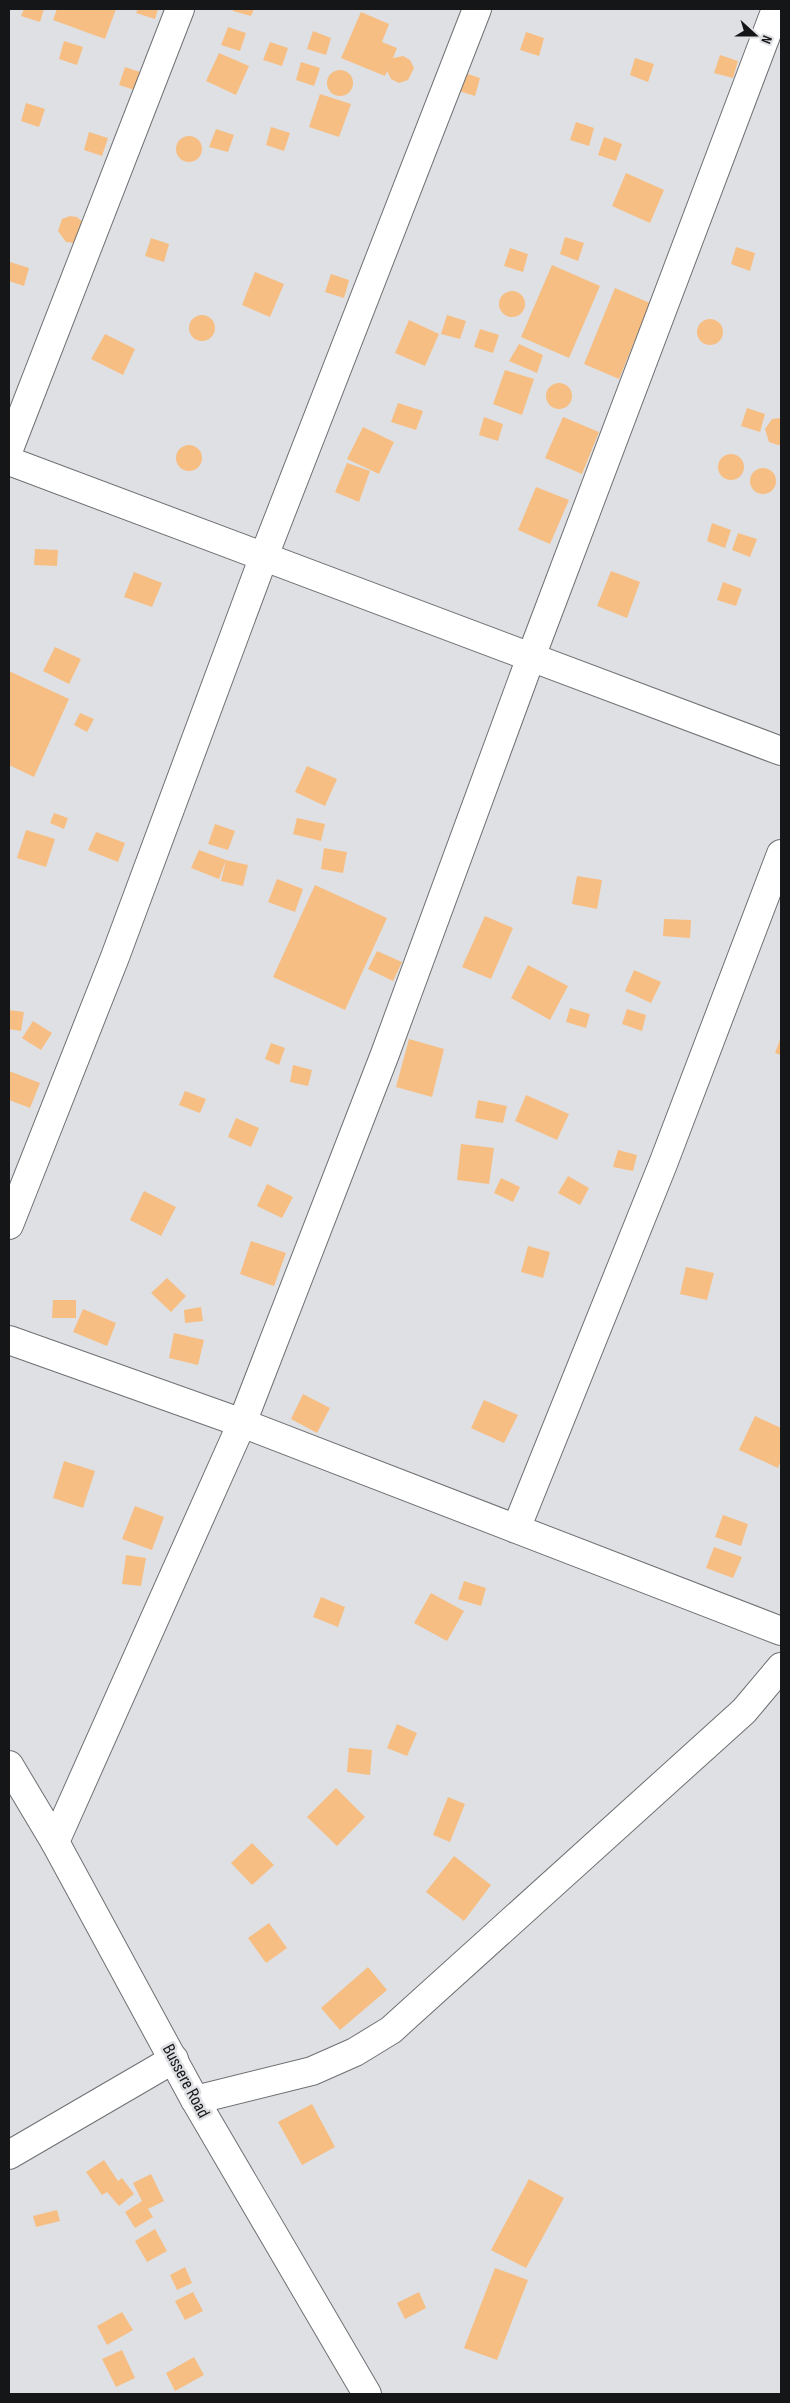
<svg xmlns="http://www.w3.org/2000/svg" width="790" height="2403" font-family="'Sofia Sans Condensed',sans-serif">
  <rect width="100%" height="100%" fill="#dee0e3"/>
  <path fill="#f7be83" d="M24,9H44L40,22L21,16Z
    M57,9H116L105,39L53,20Z
    M138,9H158L155,19L136,13Z
    M233,9H254L251,16L233,11Z
    M361,12L389,24L382,42L397,48L393,58L403,56L410,60L414,68L408,80L399,83L391,79L387,71L385,76L341,58Z
    M228,27L246,33L240,51L221,45Z
    M313,31L331,38L326,55L307,49Z
    M526,32L544,38L539,56L520,50Z
    M64,41L83,47L77,65L59,59Z
    M270,42L288,48L282,66L263,60Z
    M219,53L249,66L236,95L206,81Z
    M720,55L738,61L733,78L714,73Z
    M635,58L654,64L648,82L630,75Z
    M301,62L320,68L314,86L296,80Z
    M125,67L143,73L138,91L119,85Z
    M327 83a13 13 0 1 1 26 0a13 13 0 1 1-26 0Z
    M462,72L480,78L475,96L456,90Z
    M320,94L351,104L339,137L309,127Z
    M26,103L45,109L39,127L21,121Z
    M576,122L594,128L589,146L570,140Z
    M271,127L290,133L284,151L266,145Z
    M216,129L234,135L228,152L209,147Z
    M89,132L108,138L102,156L84,150Z
    M176 149a13 13 0 1 1 26 0a13 13 0 1 1-26 0Z
    M604,137L622,144L616,161L598,155Z
    M626,173L664,190L650,223L612,206Z
    M70,216L77,217L84,223L75,243L66,242L58,231L62,219Z
    M565,237L584,243L578,261L560,254Z
    M151,238L169,244L164,262L145,256Z
    M736,247L755,253L750,271L731,264Z
    M510,248L528,254L523,272L504,266Z
    M10,262L29,268L24,286L9,281Z
    M552,265L600,286L569,358L521,337Z
    M255,272L284,284L270,317L242,305Z
    M331,274L349,280L344,298L325,292Z
    M615,288L650,303L619,379L584,364Z
    M499 304a13 13 0 1 1 26 0a13 13 0 1 1-26 0Z
    M189 328a13 13 0 1 1 26 0a13 13 0 1 1-26 0Z
    M447,315L466,321L460,339L441,334Z
    M697 332a13 13 0 1 1 26 0a13 13 0 1 1-26 0Z
    M409,320L439,334L425,366L395,353Z
    M480,329L499,335L493,353L474,347Z
    M105,334L135,349L123,375L91,359Z
    M519,344L543,355L537,373L509,361Z
    M505,370L534,379L522,415L493,404Z
    M546 396a13 13 0 1 1 26 0a13 13 0 1 1-26 0Z
    M398,403L423,411L416,430L391,422Z
    M747,408L765,414L760,432L741,426Z
    M484,417L503,424L498,441L479,435Z
    M563,417L599,432L582,474L545,458Z
    M781,418V445H778L769,442L765,429L772,419Z
    M363,427L394,442L379,474L347,459Z
    M176 458a13 13 0 1 1 26 0a13 13 0 1 1-26 0Z
    M718 467a13 13 0 1 1 26 0a13 13 0 1 1-26 0Z
    M347,463L370,471L359,502L335,492Z
    M750 481a13 13 0 1 1 26 0a13 13 0 1 1-26 0Z
    M536,487L569,500L550,544L518,530Z
    M712,523L731,530L725,548L707,541Z
    M738,533L757,539L750,557L732,550Z
    M35,549L58,550L57,566L34,565Z
    M611,571L640,582L627,618L597,606Z
    M134,572L162,583L152,607L124,597Z
    M723,582L742,589L736,606L717,600Z
    M55,647L81,659L69,684L43,671Z
    M9,671L69,699L34,777L9,765Z
    M80,713L94,719L87,732L74,725Z
    M307,766L337,779L325,806L295,792Z
    M54,813L68,818L64,829L50,823Z
    M297,818L325,824L321,841L293,834Z
    M215,824L235,831L228,850L208,844Z
    M26,830L55,839L46,867L17,858Z
    M96,832L125,843L118,862L88,850Z
    M324,848L347,852L343,873L321,869Z
    M199,850L226,860L248,865L243,886L221,881L226,860L219,879L191,868Z
    M577,876L602,880L597,909L572,904Z
    M277,879L303,889L295,912L268,902Z
    M315,885L387,918L345,1010L273,977Z
    M485,916L513,928L491,979L462,967Z
    M664,919L691,920L690,938L663,936Z
    M377,951L402,962L393,981L368,969Z
    M528,965L568,986L550,1020L511,998Z
    M634,970L661,982L651,1003L625,991Z
    M570,1008L590,1014L586,1028L566,1022Z
    M627,1009L646,1015L642,1031L622,1024Z
    M9,1010L24,1012L21,1031L9,1029Z
    M33,1021L52,1033L41,1050L22,1038Z
    M781,1037V1055L775,1053Z
    M409,1039L444,1049L432,1097L396,1087Z
    M271,1043L285,1048L279,1065L265,1059Z
    M293,1065L312,1070L308,1086L290,1082Z
    M9,1071L40,1083L30,1108L9,1100Z
    M185,1091L206,1099L200,1113L179,1105Z
    M526,1095L569,1114L557,1140L515,1121Z
    M478,1100L507,1106L503,1123L475,1118Z
    M236,1118L259,1128L251,1147L228,1137Z
    M461,1144L494,1148L489,1184L457,1180Z
    M618,1150L637,1155L633,1171L613,1167Z
    M568,1176L589,1188L580,1205L558,1193Z
    M501,1178L520,1187L513,1202L494,1193Z
    M267,1184L293,1197L282,1218L257,1206Z
    M144,1191L176,1207L161,1236L130,1220Z
    M251,1241L286,1253L274,1286L240,1274Z
    M528,1246L550,1252L543,1278L521,1272Z
    M686,1267L714,1273L707,1300L680,1294Z
    M167,1278L186,1296L171,1312L151,1293Z
    M53,1300H76V1318H52Z
    M201,1307L203,1321L185,1323L184,1310Z
    M83,1309L116,1323L107,1346L73,1332Z
    M174,1333L204,1340L198,1365L169,1358Z
    M303,1394L330,1408L317,1433L291,1419Z
    M484,1400L518,1415L504,1443L471,1428Z
    M755,1416L781,1428V1460L778,1468L739,1450Z
    M64,1461L95,1471L83,1508L53,1498Z
    M135,1506L164,1517L152,1550L122,1539Z
    M723,1515L748,1524L741,1546L715,1537Z
    M714,1547L742,1557L733,1578L706,1568Z
    M126,1555L146,1558L141,1586L122,1584Z
    M464,1581L486,1588L481,1606L458,1599Z
    M431,1593L464,1611L447,1641L414,1623Z
    M321,1597L345,1607L338,1627L313,1617Z
    M397,1724L417,1733L407,1756L387,1748Z
    M349,1748L372,1750L370,1775L347,1772Z
    M336,1788L365,1817L337,1846L307,1817Z
    M448,1797L465,1804L450,1842L433,1835Z
    M252,1843L274,1865L252,1885L231,1863Z
    M454,1856L491,1885L464,1921L426,1892Z
    M269,1923L287,1948L266,1963L248,1938Z
    M368,1967L387,1990L340,2030L321,2008Z
    M312,2104L335,2147L302,2165L278,2122Z
    M104,2160L118,2181L122,2178L134,2194L119,2206L107,2192L102,2195L86,2172Z
    M151,2174L164,2201L148,2209L153,2217L135,2228L125,2212L142,2201L133,2183Z
    M529,2179L564,2198L526,2268L491,2250Z
    M57,2210L60,2221L36,2227L33,2216Z
    M155,2229L167,2251L147,2262L135,2241Z
    M185,2267L192,2283L177,2290L170,2275Z
    M495,2268L528,2280L497,2360L464,2348Z
    M193,2292L203,2311L185,2320L175,2301Z
    M419,2292L426,2308L405,2319L397,2303Z
    M122,2312L133,2330L107,2345L97,2326Z
    M122,2350L135,2378L116,2387L102,2359Z
    M194,2357L204,2375L175,2391L166,2373Z"/>
  <g fill="none" stroke-linecap="round" stroke-linejoin="round">
    <g stroke="#6e7072" stroke-width="30">
      <path id="street" d="M9,449L180,9
        M9,1225L115,957L264,556L477,9
        M9,1340L242,1423L781,1631
        M516,1529L663,1164L781,854
        M55,1842L242,1423L385,1054L531,657L776,9
        M195,2100L312,2071L355,2052L391,2030L744,1711L781,1667
        M9,2155L174,2059"/>
    </g>
    <g stroke="#6e7072" stroke-width="30">
      <path id="secondary" d="M9,461L781,751"/>
    </g>
    <g stroke="#6e7072" stroke-width="30">
      <path id="primary" d="M9,1765L55,1842L195,2100L367,2394"/>
    </g>
    <use href="#street" stroke="#fff" stroke-width="28"/>
    <use href="#secondary" stroke="#fff" stroke-width="28"/>
    <use href="#primary" stroke="#fff" stroke-width="28"/>
  </g>
  <g text-anchor="middle" dominant-baseline="central" stroke-width="5" stroke-linejoin="round" paint-order="stroke">
    <g font-size="18" fill="#151617" stroke="#dee0e3">
      <text transform="translate(186 2081) rotate(62)">Bussere Road</text>
    </g>
  </g>
  <rect width="790" height="2403" fill="none" stroke="#151617" stroke-width="20"/>
  <g transform="translate(755 35) rotate(111)" stroke="#dee0e3" stroke-width="4" paint-order="stroke">
  <path d="M0-4L9 19L0 12L-9 19Z" fill="#151617"/>
  <text y="-8" font-size="14" font-weight="bold" text-anchor="middle" fill="#151617">N</text>
  </g>
</svg>
